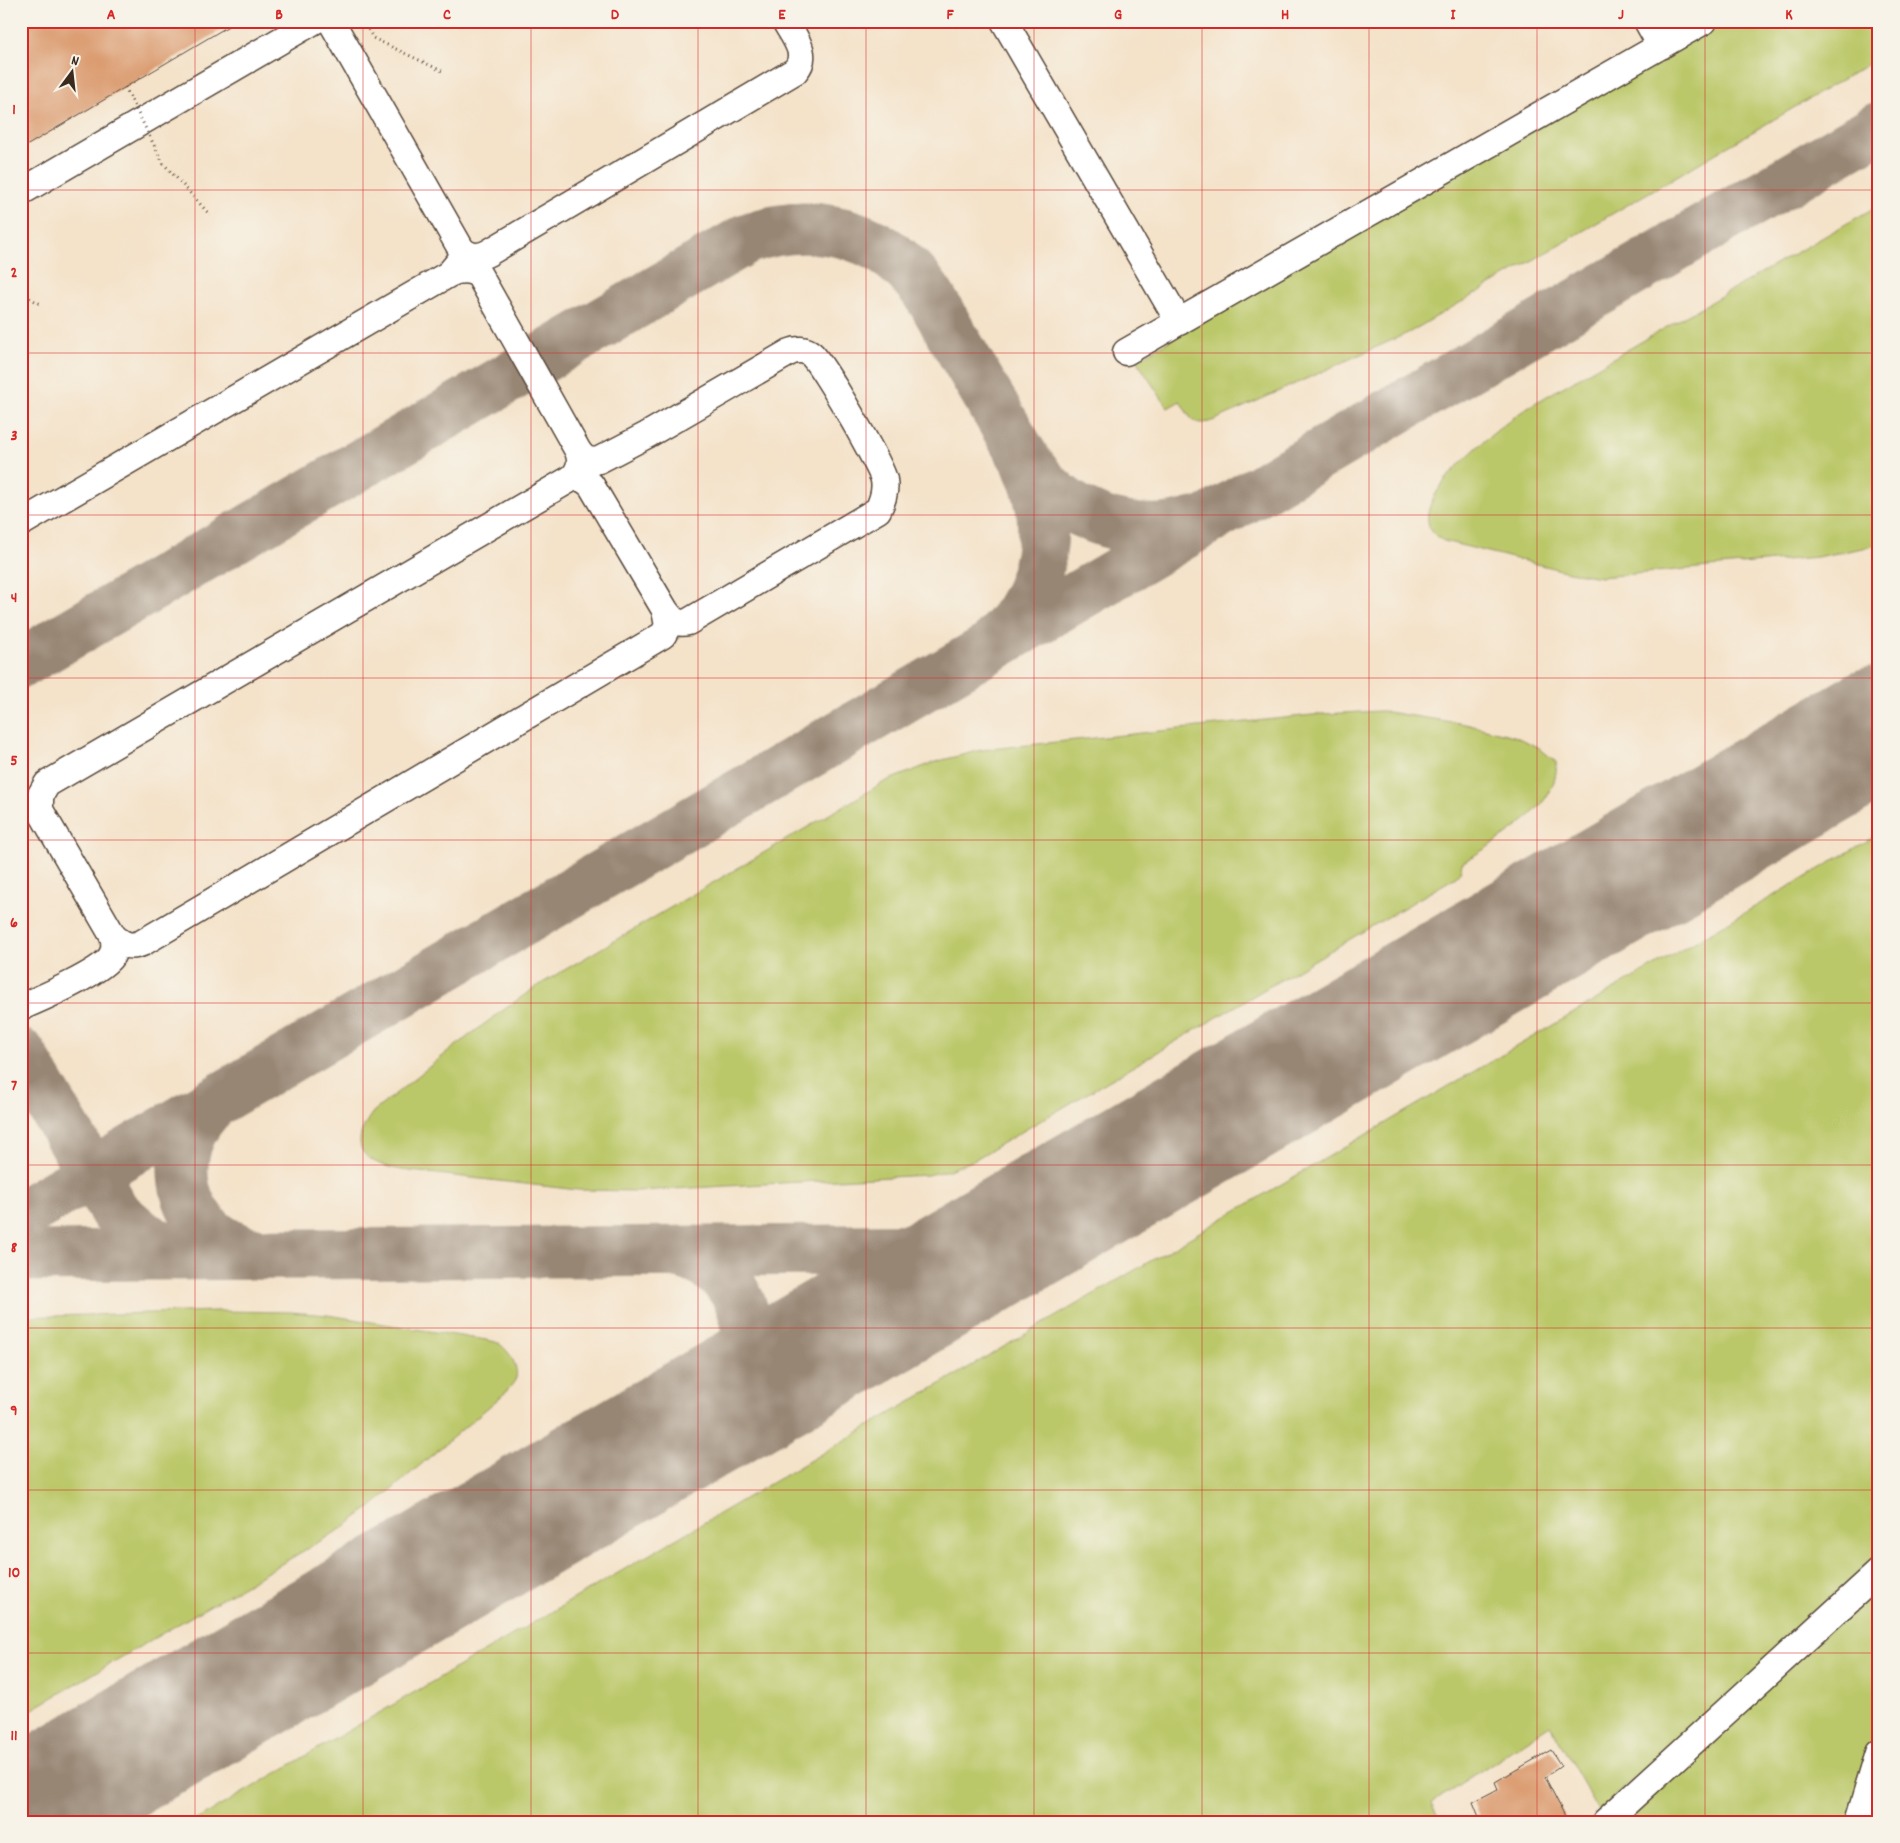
<svg xmlns="http://www.w3.org/2000/svg" width="1900" height="1843" font-family="Dekko,sans-serif">
  <rect width="100%" height="100%" fill="#f7f3e8"/>
  <filter id="ink" filterUnits="userSpaceOnUse"><feTurbulence type="fractalNoise" baseFrequency=".02" numOctaves="2"/><feDisplacementMap in="SourceGraphic" scale="10" xChannelSelector="R" yChannelSelector="G"/><feConvolveMatrix kernelMatrix="1 2 1 2 8 2 1 2 1" color-interpolation-filters="sRGB"/></filter>
  <filter id="wash" filterUnits="userSpaceOnUse"><feTurbulence type="fractalNoise" baseFrequency=".0096" numOctaves="4" result="noise"/><feDisplacementMap in="SourceGraphic" scale="20" xChannelSelector="R" yChannelSelector="G"/><feGaussianBlur stdDeviation="1.12" result="paint"/><feColorMatrix in="noise" values="0 0 0 0 0 0 0 0 0 0 0 0 0 0 0 0 0 1.4 0 .05"/><feComposite in="paint" operator="in"/></filter>
  <g filter="url(#wash)">
    <rect width="100%" height="100%" fill="#f4e2c9"/>
    <path fill="#bbc869" stroke="#7b7944" d="M1722,21H1879V58L1410,332L1215,420C1193,428 1191,419 1180,401L1168,408L1136,360Z
      M1879,205V545L1817,557L1601,577L1569,572L1444,541C1385,511 1503,425 1528,407Z
      M1381,711L1465,724L1514,736L1538,747L1556,762C1561,808 1495,842 1462,863L1460,872L1456,877L972,1161L949,1170L927,1175L637,1191L578,1190L402,1170C364,1163 346,1148 373,1112C428,1068 481,1024 539,985L886,781L935,762L981,750L1322,714Z
      M1879,834V1560L1599,1811L1550,1725L1432,1803L1442,1822H193Z
      M216,1311L290,1312L327,1315L486,1340C490,1341 494,1341 498,1343C508,1349 519,1366 516,1378C514,1383 509,1388 506,1392L370,1508L341,1529L21,1716V1317Z
      M1879,1585V1734L1852,1822H1620Z"/>
    <g fill="none" stroke-linecap="round" stroke-linejoin="round">
      <path stroke="#988674" stroke-width="51" d="M998,638C1045,592 1056,521 1026,462
        M21,663L746,239C803,218 867,227 910,272C928,290 940,314 952,335C970,366 988,396 1006,427C1015,442 1023,459 1034,472C1072,521 1135,540 1194,523
        M21,1054L115,1212L143,1236L156,1243L185,1252
        M216,1101C158,1151 179,1239 256,1253
        M21,1215L1879,127
        M673,1252C727,1261 757,1309 744,1362C741,1373 738,1385 731,1394C727,1400 719,1404 714,1409
        M21,1256L973,1249C986,1247 1000,1240 1012,1236"/>
      <path stroke="#988674" stroke-width="128" d="M21,1813L1879,730"/>
    </g>
    <g id="blocks">
      <path fill="#db9c71" d="M21,21H237L21,149Z
        M1551,1750L1561,1766L1545,1777L1565,1816L1555,1822H1481L1473,1802L1498,1789L1495,1782Z"/>
    </g>
  </g>
  <g filter="url(#ink)">
    <use href="#blocks" fill-opacity="0" stroke="#574638" stroke-width="1"/>
    <g fill="none" stroke-linecap="round" stroke-linejoin="round">
      <g stroke="#574638" stroke-width="29">
        <path id="minor" d="M331,21L461,249C469,257 478,258 488,253L795,71C810,55 794,37 785,21
          M1004,21L1179,322
          M1647,21L1661,46
          M21,192L314,21
          M1126,352L1704,21
          M578,451C583,459 589,462 599,460L647,435L790,352C797,349 805,349 811,354C822,363 882,467 884,480C886,491 883,500 878,510L688,622C677,625 671,619 665,610
          M21,523L449,274L459,262
          M113,936C122,945 131,948 142,943L663,635L668,626L665,610L591,485L582,478H572
          M21,1007C40,999 103,972 112,955C115,949 115,943 113,936L40,810V796L47,784L572,478C580,470 582,462 578,451L479,275C469,268 459,269 449,274
          M1605,1822L1879,1572
          M1858,1822L1879,1753"/>
      </g>
      <path stroke="#574638" stroke-width="3" stroke-dasharray="1 4" stroke-linecap="butt" d="M363,21L373,38L444,72
        M21,293L42,305"/>
      <use href="#minor" stroke="#fff" stroke-width="26"/>
      <path stroke="#574638" stroke-width="3" stroke-dasharray="1 4" stroke-linecap="butt" d="M125,87L163,163L210,215"/>
    </g>
  </g>
  <path fill="none" stroke="#d62828" stroke-width="1" stroke-opacity="0.55" d="M195,21V1822M363,21V1822M531,21V1822M698,21V1822M866,21V1822M1034,21V1822M1202,21V1822M1369,21V1822M1537,21V1822M1705,21V1822M21,190H1879M21,353H1879M21,515H1879M21,678H1879M21,840H1879M21,1003H1879M21,1165H1879M21,1328H1879M21,1490H1879M21,1653H1879"/>
  <rect width="1900" height="1843" fill="none" stroke="#f7f3e8" stroke-width="55"/>
  <g transform="translate(72 72) rotate(15)" stroke="#f7f3e8" stroke-width="4" paint-order="stroke">
  <path d="M0-4L9 19L0 12L-9 19Z" fill="#3b2a1e"/>
  <text y="-8" font-size="14" font-weight="bold" text-anchor="middle" fill="#3b2a1e">N</text>
  </g>
  <rect x="28" y="28" width="1844" height="1788" fill="none" stroke="#d62828" stroke-width="2"/>
  <g font-size="16" text-anchor="middle" font-weight="bold" fill="#d62828">
    <text x="111" y="19">A</text>
    <text x="279" y="19">B</text>
    <text x="447" y="19">C</text>
    <text x="615" y="19">D</text>
    <text x="782" y="19">E</text>
    <text x="950" y="19">F</text>
    <text x="1118" y="19">G</text>
    <text x="1285" y="19">H</text>
    <text x="1453" y="19">I</text>
    <text x="1621" y="19">J</text>
    <text x="1789" y="19">K</text>
    <text x="14" y="114">1</text>
    <text x="14" y="277">2</text>
    <text x="14" y="440">3</text>
    <text x="14" y="602">4</text>
    <text x="14" y="765">5</text>
    <text x="14" y="927">6</text>
    <text x="14" y="1090">7</text>
    <text x="14" y="1252">8</text>
    <text x="14" y="1415">9</text>
    <text x="14" y="1577">10</text>
    <text x="14" y="1740">11</text>
  </g>
</svg>
